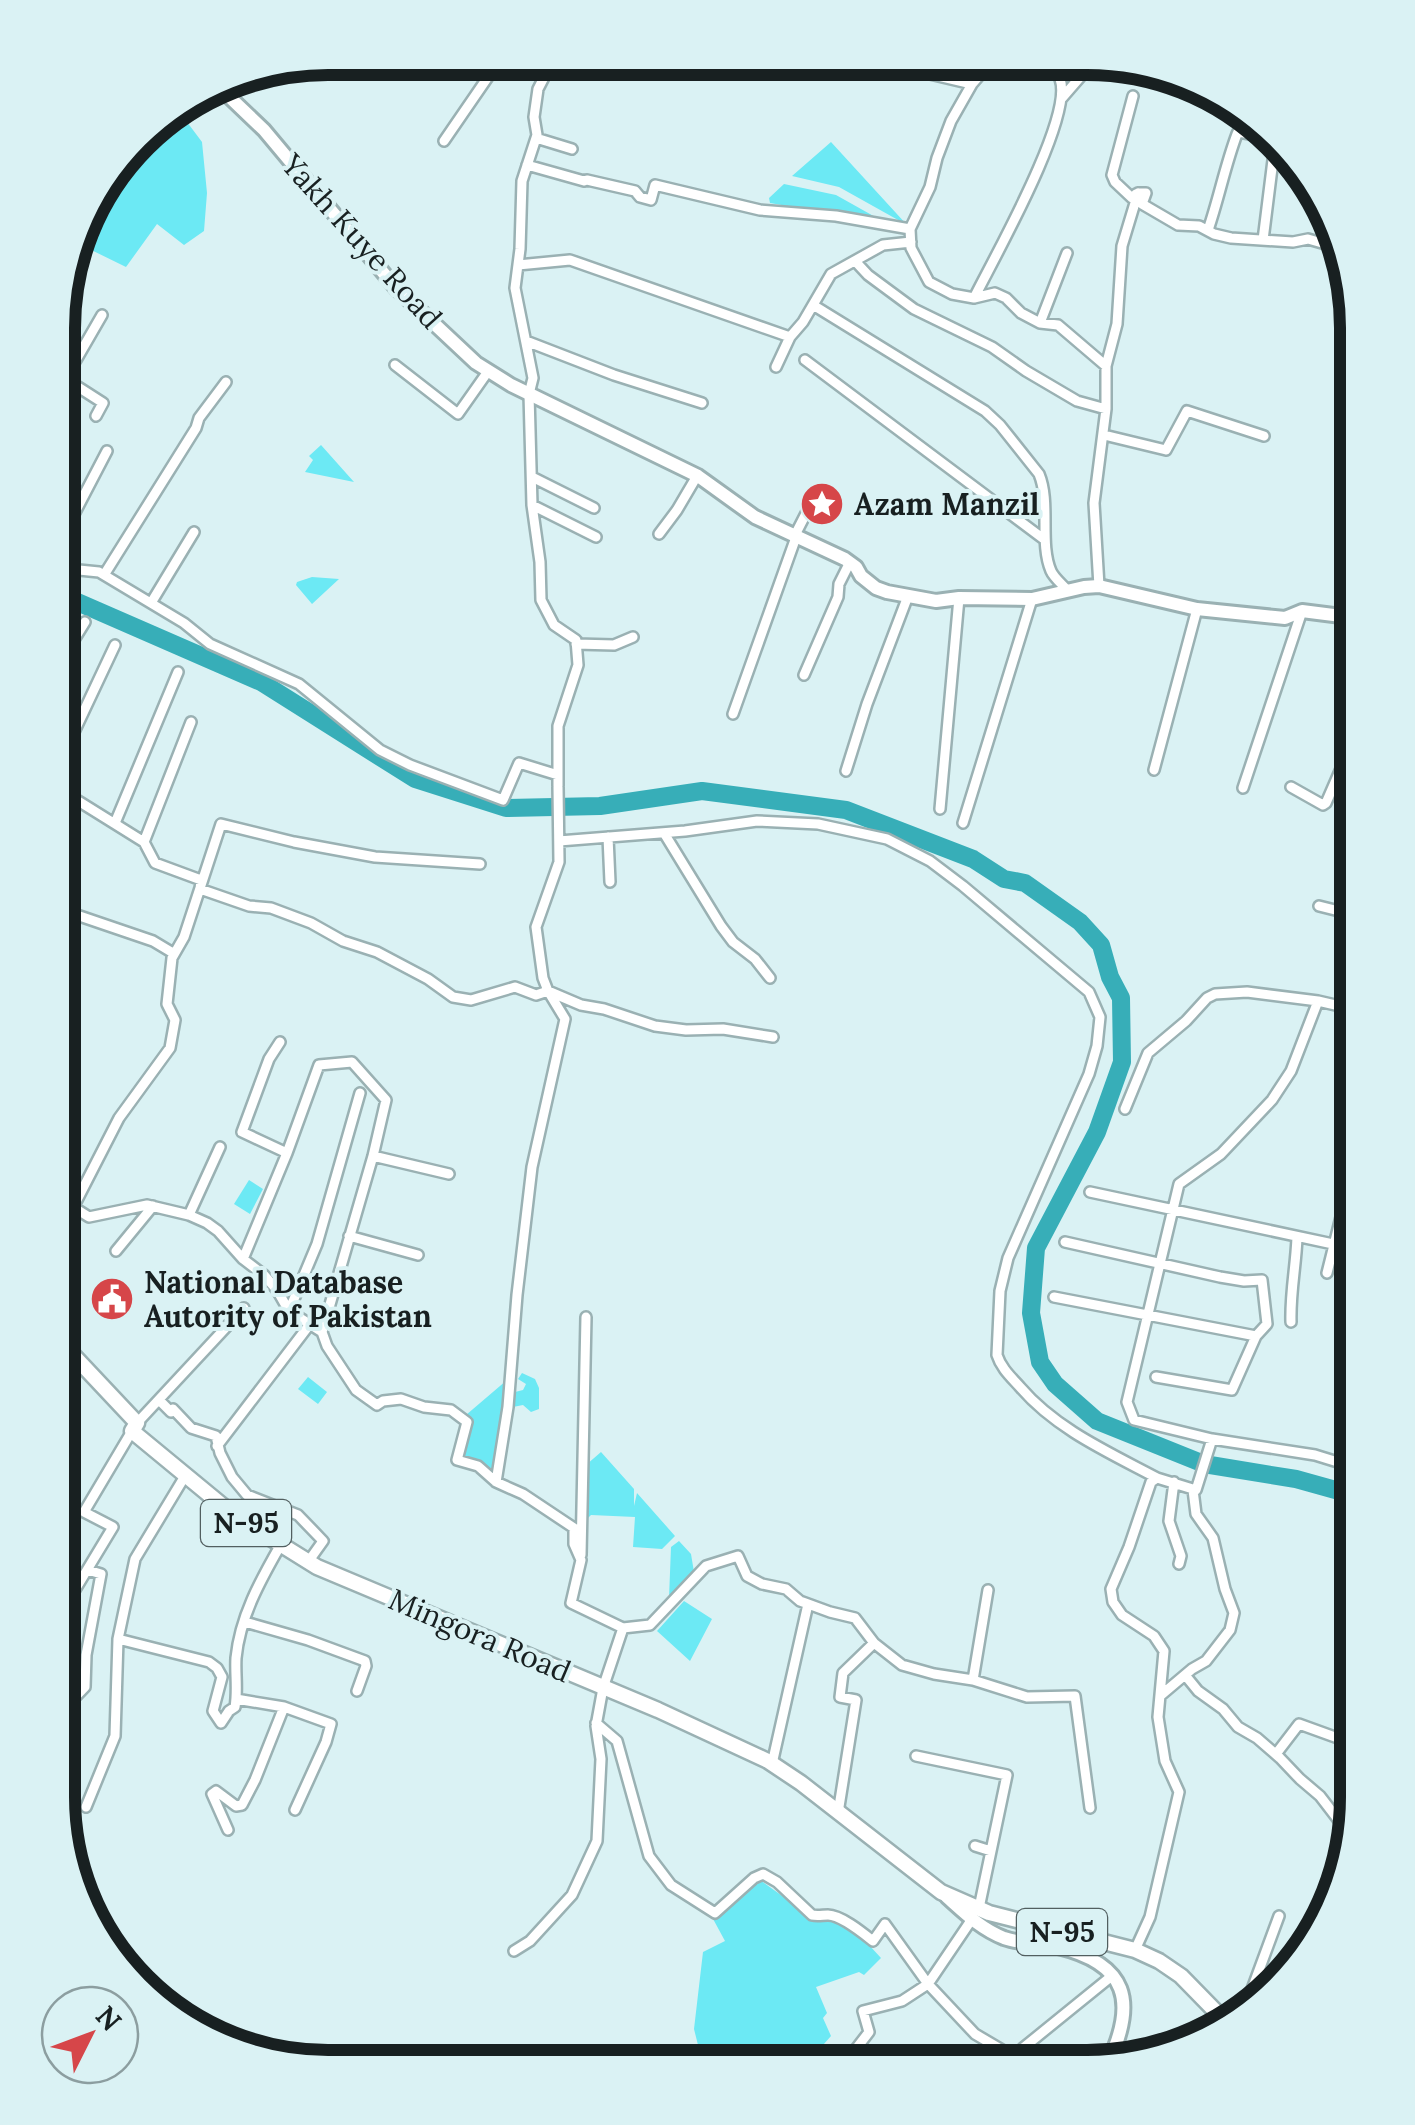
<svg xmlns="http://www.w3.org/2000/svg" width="1415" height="2125" font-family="Lora,serif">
  <rect width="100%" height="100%" fill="#daf2f4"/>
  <path fill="#6ce9f4" d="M187,122L202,142L207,193L204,231L184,245L157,224L126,267L77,243L93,193L115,167Z
    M831,142L907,225L839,187L792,176Z
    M784,184L836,195L886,223L770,203L769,198Z
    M321,445L354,482L305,472L313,460L309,456Z
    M312,577L339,579L312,604L296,585L297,582Z
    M249,1180L263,1189L250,1214L234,1204Z
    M522,1373L535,1379L539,1388V1409L531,1412L523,1405L513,1407L515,1392L523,1390L526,1384L518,1379Z
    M308,1377L327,1392L318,1404L298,1389Z
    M507,1380L506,1405L495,1476L463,1458L472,1421L466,1415Z
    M601,1452L634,1489V1506L637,1493L675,1536L662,1549L633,1547L635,1517L591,1515L587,1519L586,1465Z
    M679,1541L691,1554L694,1572L669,1598L671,1547Z
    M684,1601L712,1619L690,1661L657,1631Z
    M760,1880L816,1920H829L858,1933L881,1958L864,1975L859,1972L816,1987L827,2013L823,2018L831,2036L816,2053L824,2067L699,2066V2049L694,2029L703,1952L725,1941L712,1917Z"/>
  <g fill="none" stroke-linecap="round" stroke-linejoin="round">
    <path stroke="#37aeb8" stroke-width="18" d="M59,594L261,682L415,779L506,808L600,806L702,791L846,810L973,859L1004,879L1025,883L1049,900L1080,922L1101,945L1110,977L1121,998L1122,1062L1097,1132L1036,1248L1031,1313L1040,1362L1055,1384L1097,1421L1204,1464L1296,1479L1357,1496"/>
    <g stroke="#9ab1b3" stroke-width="14">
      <path id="minor" d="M554,58L538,89L534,117L537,135L522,181L520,249L515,288L533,378L529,394L532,505L540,562L541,600L554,625L576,640L578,665L558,726V786
        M556,58L581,72
        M893,59L917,71L972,84
        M993,60L972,84L951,121L937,158L930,187L910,229L911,248L929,282L952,294L974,298L995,293L1006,298L1021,313L1040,323L1058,325L1106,366
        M1133,96L1112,175L1115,182L1132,198L1136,194
        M1062,98L1095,60
        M536,138L572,149
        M444,141L501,58
        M527,165L584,181L587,180L635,191L640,197L651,200L655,185L760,210L836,216L910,229
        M1138,193H1146L1142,204L1178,225L1199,226L1214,234L1231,238L1293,242L1308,239L1336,247
        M1208,230C1219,198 1225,166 1237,134L1238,132L1250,134L1253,115
        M1263,240L1275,144
        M855,261L868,275L914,309L992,347L1026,371L1077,401L1106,409
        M518,265L570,260L790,337
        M974,298C994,258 1074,117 1060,79C1057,72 1051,65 1046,60
        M813,305L985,411L1000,425L1039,474C1051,503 1039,543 1051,571C1054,578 1063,585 1067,590
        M1040,323L1067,253
        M526,341L614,375L702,403
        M805,360L1045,540
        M395,365L458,414L489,370
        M776,367L790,337L803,322L831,274L883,245L911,242
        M61,376L103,403L96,416
        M60,378L76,360L102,315
        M1104,435L1166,450L1187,411L1264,436
        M532,477L594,508
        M532,505L596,537
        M659,534L677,510L697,476
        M59,543L107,451
        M59,568L99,572L184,623L210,644L299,684L380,750L410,765L503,800L519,763L558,775
        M104,575L196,428L199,418L226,382
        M1099,586L1094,503L1106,409V366L1117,324L1122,246L1138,193
        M151,603L194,532
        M576,644L614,645L633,637
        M59,664L85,622
        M804,675L838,597L839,584L850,562
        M733,714L795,540L794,537L815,496
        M59,764L115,645
        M1154,770L1197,609
        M846,771L867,704L908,596
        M1291,787L1323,805L1326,803L1357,732
        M1243,788L1302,611
        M59,789L144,842L155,863L201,880L200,889L249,906L271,908L311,923L343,941L377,952L428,979L453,997L471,1000L515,987L536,995L548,991L581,1005L604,1009L655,1026L686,1030L723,1029L773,1037
        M940,809L959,598
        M115,823L178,672
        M963,823L1032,599
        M664,833L721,926L733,942L755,959L770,978
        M608,837L610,882
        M559,841L685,831L757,821L818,824L887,839L930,861L963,886L1089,992L1100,1017L1097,1046L1089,1074L1008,1258L1000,1291L997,1355C1001,1368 1011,1377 1020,1387C1056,1429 1108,1452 1157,1478
        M144,842L191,722
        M1319,906L1343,912H1357
        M59,909L153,941L173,953
        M1318,1001L1291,1071L1272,1100L1221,1154L1179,1184L1127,1402L1134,1420L1212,1439L1315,1455L1357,1468
        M280,1042L269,1059L242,1132L287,1153
        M1125,1109L1148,1053L1186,1021L1207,998L1215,994L1247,992L1318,1001L1357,1010
        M373,1156L449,1174
        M1090,1192L1333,1244
        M73,1207L89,1217L147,1205L189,1215L207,1223L218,1231L243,1259L264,1275L277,1290L289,1311L322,1332L327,1346L356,1390L377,1405L383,1401L401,1399L424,1407L451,1410L467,1422L457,1460L478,1466L496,1482
        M189,1215L220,1147
        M349,1236L418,1255
        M58,1237L119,1118L170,1048L175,1020L167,1004L172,958L184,937L221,824L294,842L375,857L480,864
        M1065,1242L1220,1277L1244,1281L1262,1280L1267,1324L1256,1336L1232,1390L1156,1377
        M116,1251L153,1206
        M243,1259L287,1153L319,1065L352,1062L386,1100L373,1156L322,1332
        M1327,1273L1341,1217C1349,1209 1346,1197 1357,1189
        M1342,1291L1357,1290
        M1054,1297L1256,1336
        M289,1311L317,1244L360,1093
        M1291,1322C1290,1293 1296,1266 1297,1237
        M58,1386L80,1362
        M159,1400L171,1412L173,1409L191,1428L216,1436L220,1453L232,1477L247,1495L298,1515L323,1541L308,1562
        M137,1423L244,1308
        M217,1446L310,1324
        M1174,1482L1169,1521L1181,1556L1179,1564
        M581,1555L586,1317
        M58,1618L113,1527L84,1512L132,1431
        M245,1622L308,1640L365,1661L366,1666L357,1691
        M623,1628L650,1625L706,1566L738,1556L747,1576L762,1584L786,1589L800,1601L830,1612L855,1618L874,1643L902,1665L934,1674L973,1680L1027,1697L1075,1696L1090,1808
        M118,1639L209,1662L217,1668L222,1677L213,1711L221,1723L229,1711L235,1707C238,1690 235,1674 236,1658C240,1617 260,1581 280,1546
        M1185,1675L1198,1691L1223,1709L1238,1727L1257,1738L1280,1758L1300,1779L1320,1796L1350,1835
        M973,1680L988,1590
        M1160,1696L1192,1669L1206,1661L1230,1630L1234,1613L1225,1589L1213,1538L1196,1514L1193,1490
        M284,1707L331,1724L326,1742L295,1810
        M58,1710L62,1711L85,1687L86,1655L101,1574L88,1570
        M596,1723L617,1741L649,1856L671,1885L715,1913L754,1878L763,1874L777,1882L812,1915C817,1916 823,1915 828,1915C841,1915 863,1933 873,1941L885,1924L928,1984L975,2034L1031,2067
        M1276,1754L1299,1724L1357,1745
        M916,1756L1007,1775L979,1908
        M772,1764L808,1604
        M86,1807L115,1736L118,1639L135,1559L185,1476
        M838,1813L856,1700L840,1697L843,1673L874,1643
        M228,1830L212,1794L216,1791L236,1806L242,1805L255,1780L284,1707L236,1699
        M975,1846L991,1851
        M1135,1950L1150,1917L1179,1792L1165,1761L1158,1717L1164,1651L1154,1636L1122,1615L1113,1602L1111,1589L1129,1547L1151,1482L1157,1478L1196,1490L1212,1439
        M514,1951L530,1941L572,1895L597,1841L601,1759L596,1726L603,1688L623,1628L571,1603L581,1560L574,1544V1528L523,1494L496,1482L508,1407L517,1295L532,1167L565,1019L548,991L543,978L536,927L559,862L558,787
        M1291,1964L1302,1939L1314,1941
        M1248,2000L1279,1916
        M842,2067L869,2032L863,2011L902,2001L928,1984L972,1919
        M1011,2067L1023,2048L1113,1975"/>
    </g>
    <g stroke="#9ab1b3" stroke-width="18">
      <path id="secondary" d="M220,88L264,130L396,288L476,363L511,385L698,476L755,517L845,559L856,567L861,576L876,588L887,592L936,601L959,598L1032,599L1084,587L1099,586L1197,609L1285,618L1302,611L1357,618
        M947,1897C965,1913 981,1929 1004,1938C1021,1944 1040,1943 1058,1947C1128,1964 1137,2002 1108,2063"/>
    </g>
    <g stroke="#9ab1b3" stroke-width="19">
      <path id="primary" d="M58,1339L137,1423L132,1431L235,1516L317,1567L658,1710L768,1761L801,1783L941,1892L989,1913L1135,1950L1159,1961L1181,1976L1224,2020"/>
    </g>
    <g stroke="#9ab1b3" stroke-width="20">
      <path id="trunk" d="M136,141L220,88L239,73"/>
    </g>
    <use href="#minor" stroke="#fff" stroke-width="9"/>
    <use href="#secondary" stroke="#fff" stroke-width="12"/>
    <use href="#primary" stroke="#fff" stroke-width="14"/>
    <use href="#trunk" stroke="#fff" stroke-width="15"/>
  </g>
  <defs>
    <g id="sight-disc" transform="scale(2.25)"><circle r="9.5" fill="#d64649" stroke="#daf2f4"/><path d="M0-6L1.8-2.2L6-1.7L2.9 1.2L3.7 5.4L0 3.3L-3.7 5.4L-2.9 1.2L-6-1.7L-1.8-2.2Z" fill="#fff"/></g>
    <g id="civic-disc" transform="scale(2.25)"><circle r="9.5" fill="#d64649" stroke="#daf2f4"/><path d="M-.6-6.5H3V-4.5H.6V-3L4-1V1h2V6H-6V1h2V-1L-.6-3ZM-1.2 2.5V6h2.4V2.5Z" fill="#fff"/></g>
  </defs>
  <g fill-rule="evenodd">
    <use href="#sight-disc" x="822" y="504"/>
    <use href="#civic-disc" x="112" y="1299"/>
  </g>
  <g text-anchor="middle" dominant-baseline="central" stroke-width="8" stroke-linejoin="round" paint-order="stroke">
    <g fill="#daf2f4" stroke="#525f60" stroke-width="2.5">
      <rect x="201" y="1500" width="90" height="46" rx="8"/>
      <rect x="1017" y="1909" width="90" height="46" rx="8"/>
    </g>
    <g font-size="28" font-weight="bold" fill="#182021">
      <text x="246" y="1523">N-95</text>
      <text x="1062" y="1932">N-95</text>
    </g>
    <g font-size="30" fill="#182021" stroke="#daf2f4">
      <text transform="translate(362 241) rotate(48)">Yakh Kuye Road</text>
      <text transform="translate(480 1635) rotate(23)">Mingora Road</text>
    </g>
    <g font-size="30" font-weight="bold" fill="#182021" stroke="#daf2f4" text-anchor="start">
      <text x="854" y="504">Azam Manzil</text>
      <text x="144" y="1282">National Database<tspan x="144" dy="34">Autority of Pakistan</tspan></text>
    </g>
  </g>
  <path d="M0 0H1415V2125H0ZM328 75H1087A253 253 0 0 1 1340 328V1797A253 253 0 0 1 1087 2050H328A253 253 0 0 1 75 1797V328A253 253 0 0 1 328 75Z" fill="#daf2f4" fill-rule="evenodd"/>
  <path fill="none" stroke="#182021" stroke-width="12" d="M328 75H1087A253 253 0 0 1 1340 328V1797A253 253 0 0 1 1087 2050H328A253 253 0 0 1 75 1797V328A253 253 0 0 1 328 75Z"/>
  <g transform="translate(90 2035) rotate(48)"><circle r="48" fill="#daf2f4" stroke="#8c9ea0" stroke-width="2.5"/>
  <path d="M0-8L18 38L0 25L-18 38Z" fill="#d64649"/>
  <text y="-15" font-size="28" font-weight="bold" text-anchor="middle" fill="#182021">N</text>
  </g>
</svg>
